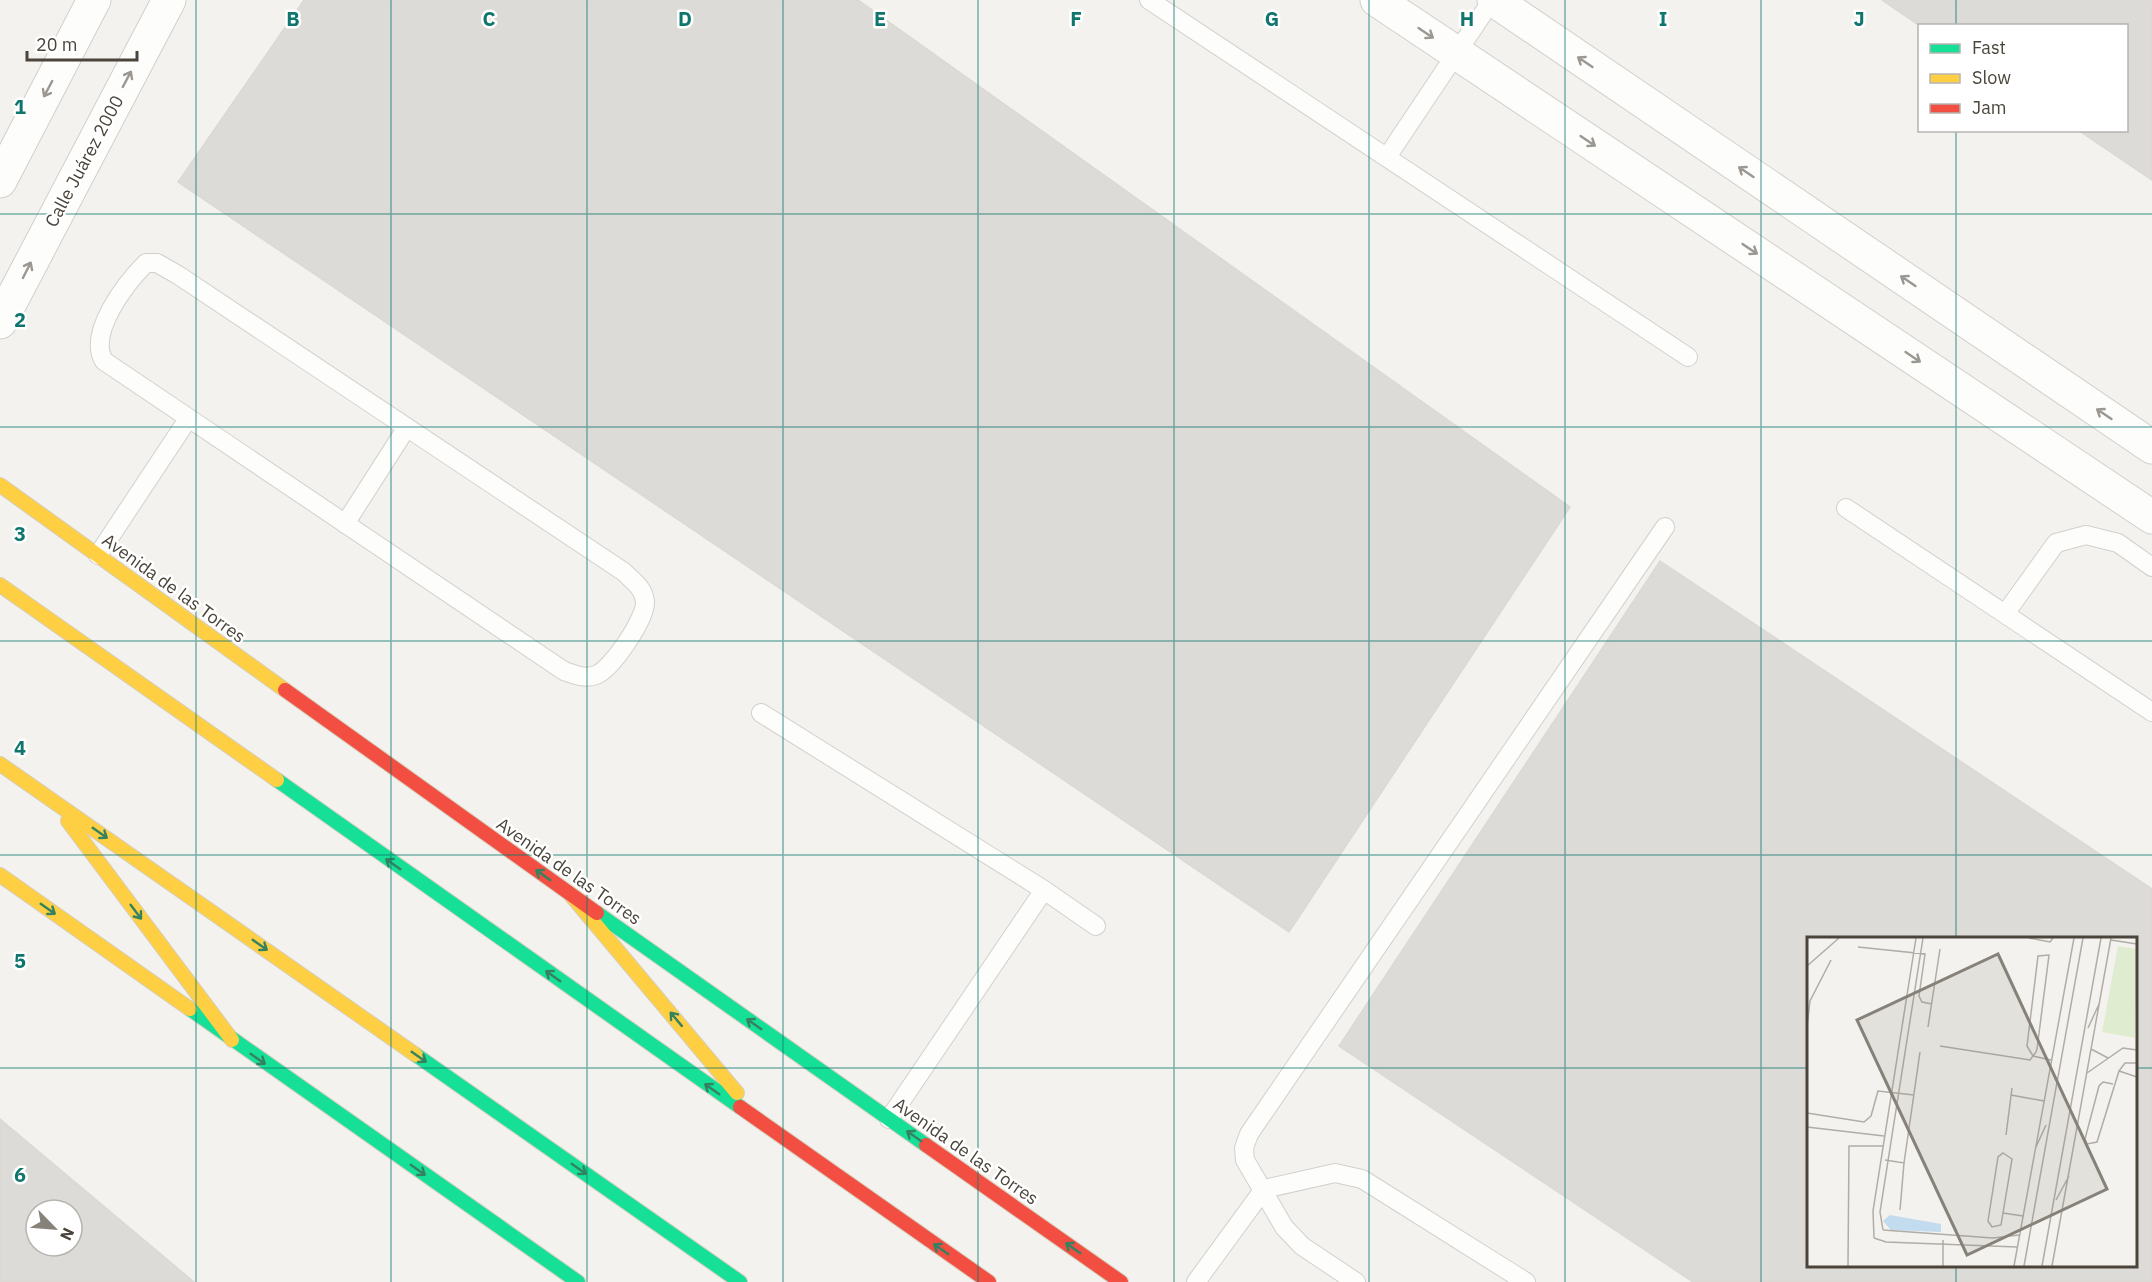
<svg xmlns="http://www.w3.org/2000/svg" width="2152" height="1282" font-family="'IBM Plex Sans',sans-serif">
  <rect width="100%" height="100%" fill="#f4f2ee"/>
  <path fill="#dddbd7" stroke="#dcd9d4" stroke-width="1.5" fill-rule="evenodd" d="M304,0H858L1570,507L1289,932L178,182Z
    M1882,0H2152V180L2078,130H2126V26H1920Z
    M1660,561L2152,889V1282H1693L1339,1046ZM1808,938H2136V1266H1808Z
    M0,1119L194,1282H0ZM36,1210H72V1246H36Z"/>
  <g fill="none" stroke-linecap="round" stroke-linejoin="round">
    <g stroke="#d2d0cc" stroke-width="20">
      <path id="lane" d="M1149,0L1688,357
        M1387,157L1492,0
        M146,263H157L178,275L624,572C633,581 644,588 645,602C646,618 612,669 596,675C585,679 575,675 564,671L104,361C87,333 126,283 146,263Z
        M1846,508L2152,712
        M345,524L407,427
        M98,555L188,419
        M2005,614L2056,543L2086,535L2118,543L2152,567
        M761,713L1044,890L1096,926
        M889,1119L1044,890
        M1196,1282L1264,1189L1335,1173L1362,1179L1526,1282
        M1356,1282L1302,1246L1284,1227L1245,1160L1244,1148L1249,1134L1665,527"/>
    </g>
    <g stroke="#d2d0cc" stroke-width="35">
      <path id="street" d="M1377,0L2152,517
        M1494,0L2152,447
        M0,181L94,0
        M0,322L169,0"/>
    </g>
    <g stroke="#d5cebc" stroke-width="16">
      <path id="fast" d="M277,780L740,1107
        M597,913L926,1145
        M190,1009L578,1282
        M416,1055L740,1282"/>
    </g>
    <g stroke="#d5cebc" stroke-width="16">
      <path id="slow" d="M0,485L285,690
        M0,585L277,780
        M0,764L416,1055
        M68,821L232,1040
        M0,875L190,1009
        M571,895L737,1093"/>
    </g>
    <g stroke="#d5cebc" stroke-width="16">
      <path id="jam" d="M285,690L597,913
        M740,1107L989,1282
        M926,1145L1121,1282"/>
    </g>
    <use href="#lane" stroke="#fdfdfc" stroke-width="18"/>
    <use href="#street" stroke="#fdfdfc" stroke-width="33"/>
    <use href="#fast" stroke="#16e098" stroke-width="14"/>
    <use href="#slow" stroke="#ffcf43" stroke-width="14"/>
    <use href="#jam" stroke="#f24e42" stroke-width="14"/>
  </g>
  <defs><path id="oneway-shaft" d="M-6 0H5M1.5-3L5.5 0L1.5 3" fill="none" stroke-width="1.6" stroke-linecap="round" stroke-linejoin="round" transform="scale(1.5)"/></defs>
  <g stroke="#9b9791">
    <use href="#oneway-shaft" transform="translate(1426 33) rotate(34)"/>
    <use href="#oneway-shaft" transform="translate(1585 62) rotate(-146)"/>
    <use href="#oneway-shaft" transform="translate(127 79) rotate(-62)"/>
    <use href="#oneway-shaft" transform="translate(48 89) rotate(118)"/>
    <use href="#oneway-shaft" transform="translate(1588 141) rotate(34)"/>
    <use href="#oneway-shaft" transform="translate(1746 172) rotate(-146)"/>
    <use href="#oneway-shaft" transform="translate(1750 249) rotate(34)"/>
    <use href="#oneway-shaft" transform="translate(27 270) rotate(-63)"/>
    <use href="#oneway-shaft" transform="translate(1908 281) rotate(-146)"/>
    <use href="#oneway-shaft" transform="translate(1913 357) rotate(34)"/>
    <use href="#oneway-shaft" transform="translate(2104 414) rotate(-146)"/>
  </g>
  <g stroke="#358260">
    <use href="#oneway-shaft" transform="translate(100 833) rotate(35)"/>
    <use href="#oneway-shaft" transform="translate(393 864) rotate(-145)"/>
    <use href="#oneway-shaft" transform="translate(543 875) rotate(-144)"/>
    <use href="#oneway-shaft" transform="translate(48 909) rotate(35)"/>
    <use href="#oneway-shaft" transform="translate(136 912) rotate(53)"/>
    <use href="#oneway-shaft" transform="translate(260 945) rotate(35)"/>
    <use href="#oneway-shaft" transform="translate(553 976) rotate(-145)"/>
    <use href="#oneway-shaft" transform="translate(676 1019) rotate(-130)"/>
    <use href="#oneway-shaft" transform="translate(754 1024) rotate(-145)"/>
    <use href="#oneway-shaft" transform="translate(419 1057) rotate(35)"/>
    <use href="#oneway-shaft" transform="translate(258 1059) rotate(35)"/>
    <use href="#oneway-shaft" transform="translate(712 1089) rotate(-145)"/>
    <use href="#oneway-shaft" transform="translate(914 1136) rotate(-145)"/>
    <use href="#oneway-shaft" transform="translate(579 1169) rotate(35)"/>
    <use href="#oneway-shaft" transform="translate(418 1170) rotate(35)"/>
    <use href="#oneway-shaft" transform="translate(1073 1248) rotate(-145)"/>
    <use href="#oneway-shaft" transform="translate(941 1249) rotate(-145)"/>
  </g>
  <path fill="none" stroke="#0f766e" stroke-width="1.5" stroke-opacity="0.55" d="M196,0V1282M391,0V1282M587,0V1282M783,0V1282M978,0V1282M1174,0V1282M1369,0V1282M1565,0V1282M1761,0V1282M1956,0V26M1956,130V938M0,214H2152M0,427H2152M0,641H2152M0,855H2152M0,1068H1808M2136,1068H2152M1956,1266V1282"/>
  <g text-anchor="middle" dominant-baseline="central" stroke-width="5" stroke-linejoin="round" paint-order="stroke">
    <g font-size="18" fill="#4a443a" stroke="#fff">
      <text transform="translate(84 161) rotate(-62)">Calle Juárez 2000</text>
      <text transform="translate(174 588) rotate(36)">Avenida de las Torres</text>
      <text transform="translate(569 871) rotate(35)">Avenida de las Torres</text>
      <text transform="translate(966 1151) rotate(35)">Avenida de las Torres</text>
    </g>
  </g>
  <g transform="translate(1807 937)">
    <rect width="330" height="330" fill="#f4f2ee"/>
    <path d="M311,9L330,12L328,101L295,95Z" fill="#e0ecd0"/>
    <path d="M83,278L134,287V295L84,293L76,284Z" fill="#c2dbef"/>
    <path fill="none" stroke="#b0aca6" stroke-width="1.5" d="M222,1L243,5L246,1M304,3L330,7M51,10L118,17L112,59L115,65L125,67M0,29L32,1M0,89L3,64L24,23M121,90L133,12M281,91L293,65M133,109L223,123L229,115L230,112L242,18L231,19L220,109L226,119L244,123M284,112L301,121M312,134L318,126H330M280,136L316,111L330,113M306,147L296,145L292,149L278,202L280,207L290,205L312,134L330,140M204,158L237,164M0,176L57,185L64,179L71,154L107,158M0,190L77,199M199,198L205,151M229,210L239,188M196,216L205,222L194,288L185,290L181,284L191,220ZM78,223L97,226L113,115M249,263L262,239M93,273L97,226M196,276L216,279M76,293L73,275L116,1M76,293L186,301L212,298M67,301L66,274L109,1M67,301L79,305L210,310M41,329L42,209H76M136,329V303M207,329L267,1M217,329L276,1M235,329L294,1M245,329L304,1"/>
    <path fill="#868179" fill-opacity="0.15" stroke="#868179" stroke-width="3" d="M191,17L300,252L160,318L50,83Z"/>
    <rect width="330" height="330" fill="none" stroke="#4a443a" stroke-width="3"/>
  </g>
  <g font-size="20" text-anchor="middle" font-weight="bold" fill="#0f766e" stroke="#fff" stroke-width="5" stroke-linejoin="round" paint-order="stroke">
    <text x="293" y="26">B</text>
    <text x="489" y="26">C</text>
    <text x="685" y="26">D</text>
    <text x="880" y="26">E</text>
    <text x="1076" y="26">F</text>
    <text x="1272" y="26">G</text>
    <text x="1467" y="26">H</text>
    <text x="1663" y="26">I</text>
    <text x="1859" y="26">J</text>
    <text x="20" y="114">1</text>
    <text x="20" y="327">2</text>
    <text x="20" y="541">3</text>
    <text x="20" y="755">4</text>
    <text x="20" y="968">5</text>
    <text x="20" y="1182">6</text>
  </g>
  <rect x="1918" y="24" width="210" height="108" fill="#ffffff" stroke="#b7b4b0" stroke-width="1.5"/>
  <rect x="1930" y="44" width="30" height="9" fill="#16e098" stroke="#b7b4b0" stroke-width="1.5"/>
  <text x="1972" y="54" font-size="18" fill="#4a443a">Fast</text>
  <rect x="1930" y="74" width="30" height="9" fill="#ffcf43" stroke="#b7b4b0" stroke-width="1.5"/>
  <text x="1972" y="84" font-size="18" fill="#4a443a">Slow</text>
  <rect x="1930" y="104" width="30" height="9" fill="#f24e42" stroke="#b7b4b0" stroke-width="1.5"/>
  <text x="1972" y="114" font-size="18" fill="#4a443a">Jam</text>
  <g transform="translate(54 1228) rotate(115)"><circle r="28" fill="#ffffff" stroke="#b7b4b0" stroke-width="1.5"/>
  <path d="M0-4.5L10 22L0 15L-10 22Z" fill="#868179"/>
  <text y="-9" font-size="16" font-weight="bold" text-anchor="middle" fill="#4a443a">N</text>
  </g>
  <path d="M27 51v9h110v-9" fill="none" stroke="#4a443a" stroke-width="3"/>
  <text x="36" y="51" font-size="18" fill="#4a443a" stroke="#ffffff" stroke-width="4.5" paint-order="stroke">20 m</text>
</svg>
